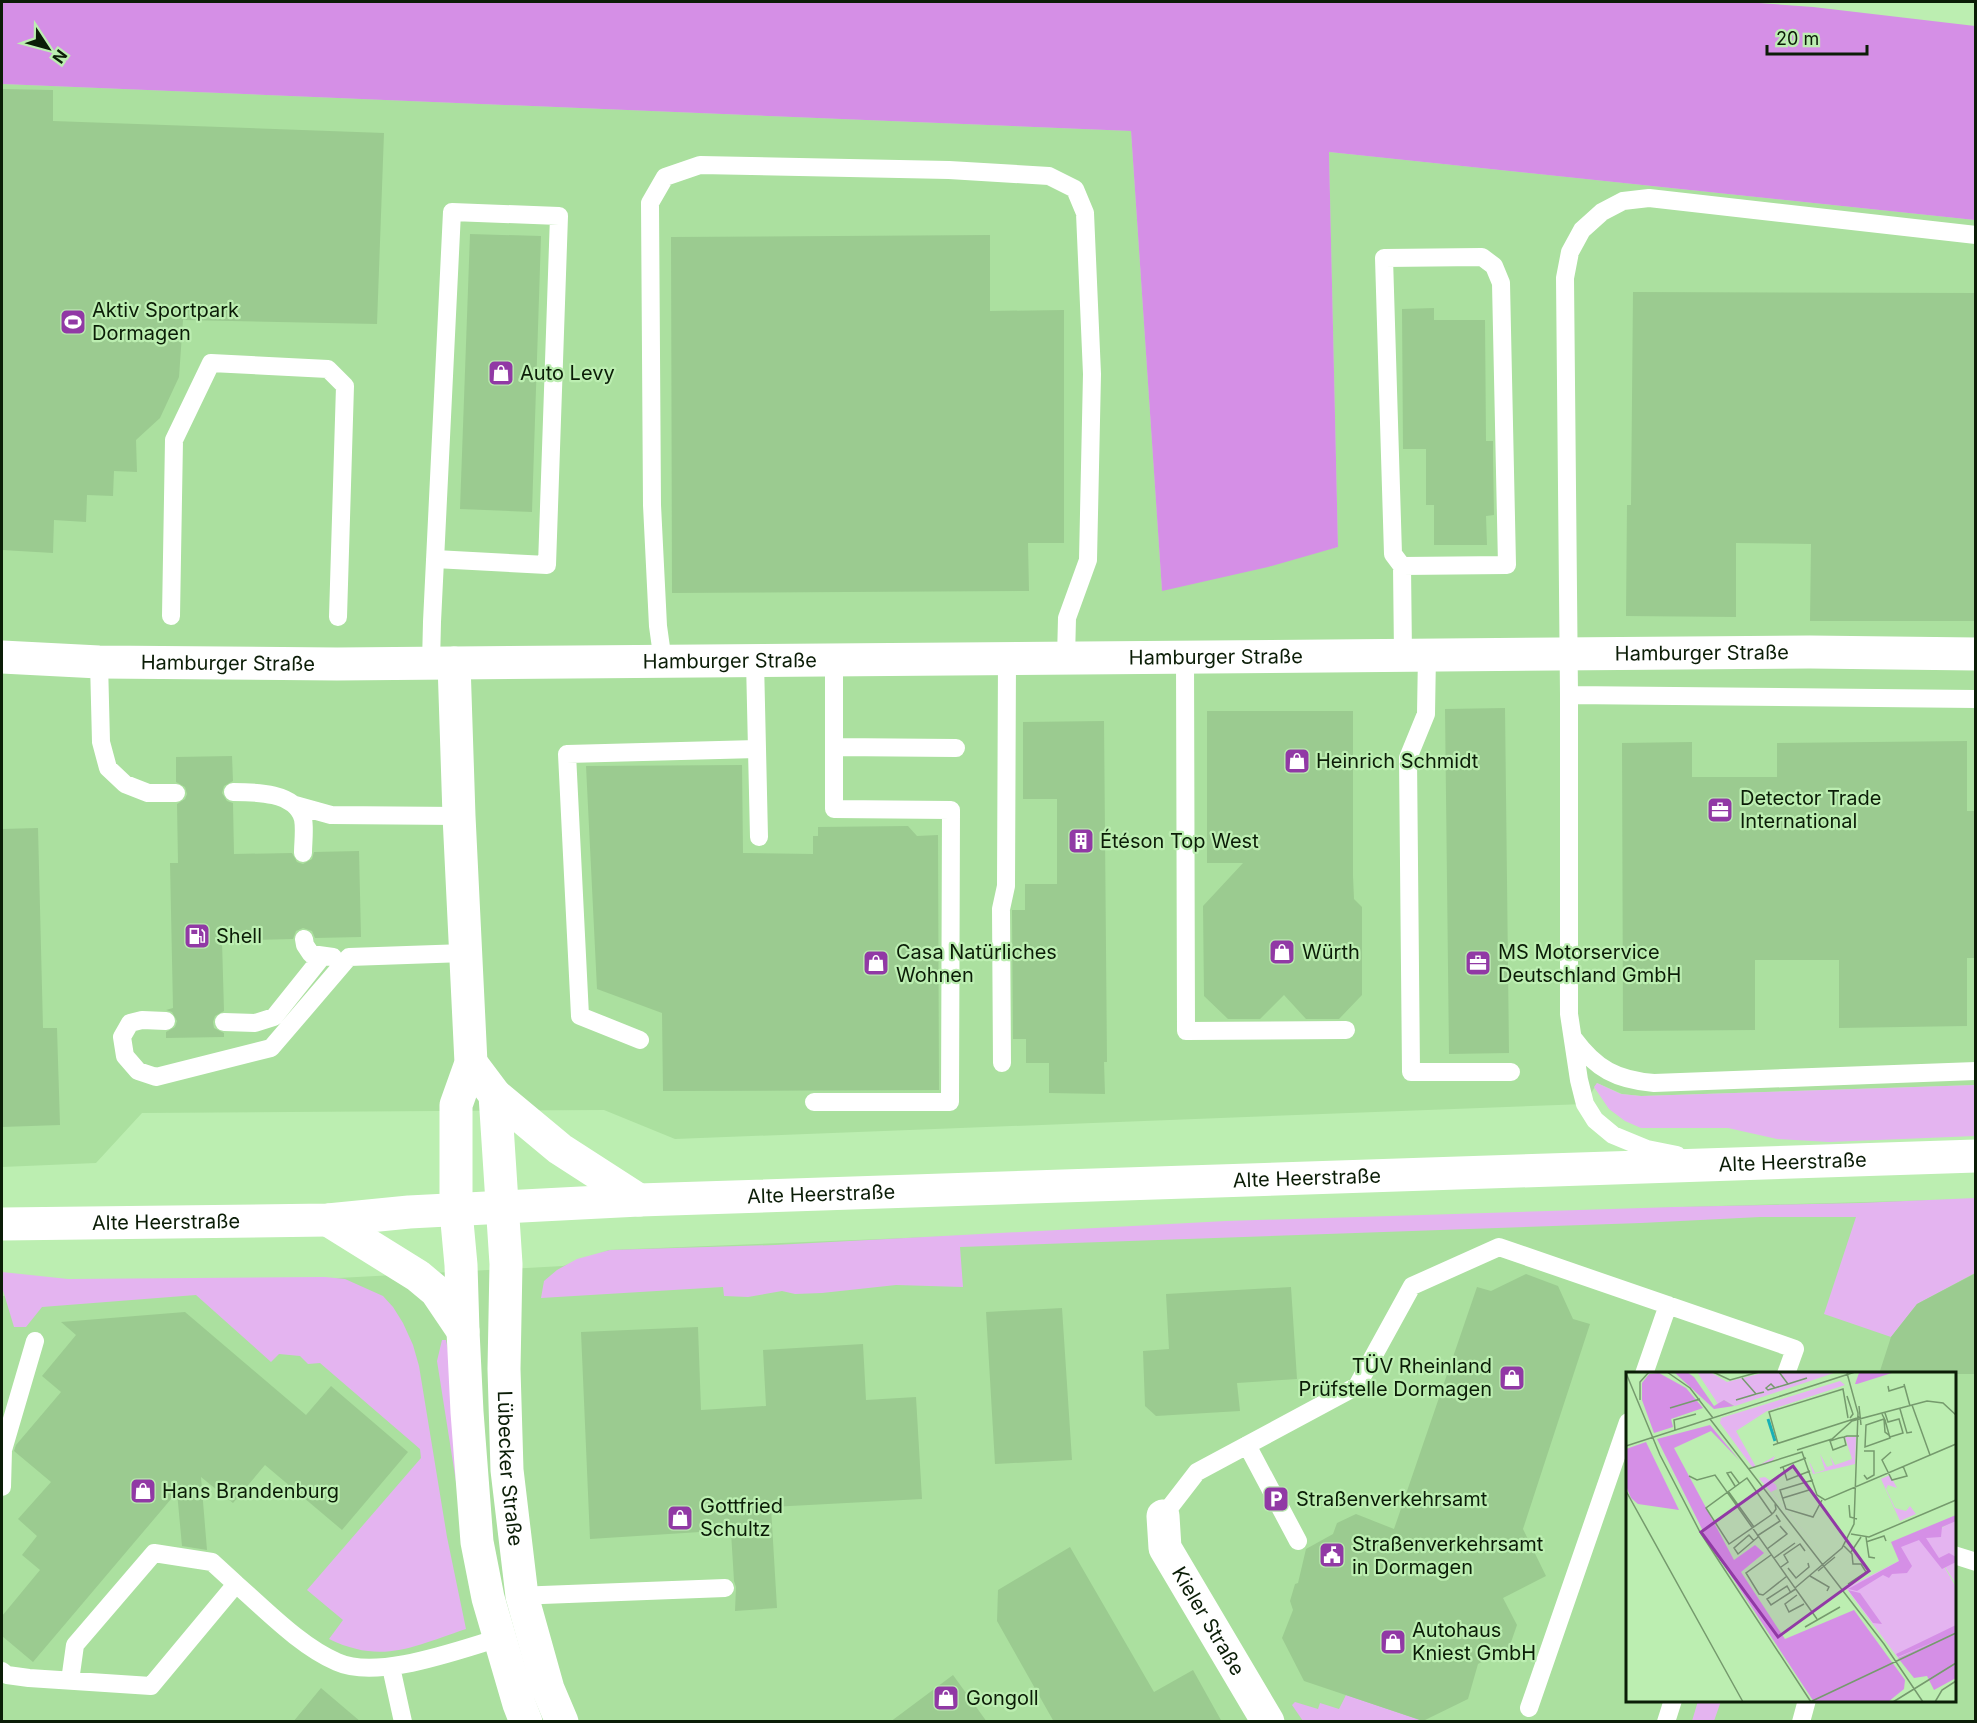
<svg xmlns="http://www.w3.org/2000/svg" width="1977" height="1723" font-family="Inter,sans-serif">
  <rect width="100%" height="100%" fill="#bceeb1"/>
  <path fill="#abe09f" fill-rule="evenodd" d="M2,84L1131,131L1162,590L1338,547L1329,152L1975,220V1085L1641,1096L1622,1094L1597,1083L1585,1104L675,1139L604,1110L142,1113L96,1163L2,1167Z
    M1975,1199V1721L2,1722V1296L563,1266L609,1250L1683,1207ZM1628,1374H1954V1700H1628Z"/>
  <path fill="#e4b4f0" d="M1597,1083L1621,1094L1641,1096L1975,1085V1136L1829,1142L1777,1139L1728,1128H1641L1625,1121L1609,1109L1594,1087Z
    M1975,1198V1273L1917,1304L1891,1337L1824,1314L1856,1217H1760L1641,1223L960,1247L963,1287L896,1285L822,1293L795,1294L782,1291L748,1297L724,1296L723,1287L541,1298L544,1281L557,1270L577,1259L610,1250L775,1245L1226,1221L1674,1207L1860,1203Z
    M2,1272L68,1279L325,1277L345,1279L383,1296L393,1307L403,1323L413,1345L419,1366L447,1537L466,1629C414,1646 383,1665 329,1639L343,1620L307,1590L421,1458L420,1449L320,1363L308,1364L300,1356L279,1354L271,1362L196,1295L42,1307L26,1327H14L2,1287Z
    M442,1340H446L450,1361L462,1520L437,1361Z
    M1346,1695L1423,1721L1422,1722L1303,1721L1292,1705L1295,1702L1318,1709L1320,1703L1339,1709Z
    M1698,1701H1721L1714,1721H1692Z"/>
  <path fill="#d58fe6" d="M2,2H1745L1813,7L1975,26V220L1329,152L1338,547L1268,567L1162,591L1131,131L2,84Z"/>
  <path fill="#9bcb90" d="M2,89L53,90V121L384,133L377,324L183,320L179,377L160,418L136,440L137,472L114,471L113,496L87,495L86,522L54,520L53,553L2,550Z
    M470,234L541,236L532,512L460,509Z
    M990,235V311L1064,310V543H1028L1029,591L672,593L671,237Z
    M1633,292L1976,293V621H1810L1811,544L1736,543V617L1626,616L1627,505H1631Z
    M1434,308V320H1485L1486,441H1493V457L1494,515L1486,516L1487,545H1434V505H1426V449H1403L1402,309Z
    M1505,708L1509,1053L1449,1054L1445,709Z
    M1207,711H1353V876L1354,899L1362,907V995L1339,1019H1306L1284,995L1260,1019H1228L1204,996L1203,906L1243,863H1207Z
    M1104,721L1107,1062H1104L1105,1094L1049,1093V1063H1026V1039H1013L1012,910H1025V884H1057V799H1023V722Z
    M1967,741V811H1976V958H1967V1026L1839,1028V960H1755V1030L1623,1031L1622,743L1692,742V777H1777V743Z
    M232,756L233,781L224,786L222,793L227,801L233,803L234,854L292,853L297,862L303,864L312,859L314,852L359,851L361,937L315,938L312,931L303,928L296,931L293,939L222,941L224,1011L215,1016L213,1022L214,1028L224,1033V1037L166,1038V1032L175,1027L177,1021L172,1012L166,1010L173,1008L170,863H178L177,804L185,799L187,794L185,787L176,782V757Z
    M742,765L743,853L813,854V836H818V827L908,826L917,836L938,835L939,1090L663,1091L662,1013L597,989L586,766Z
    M38,828L43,1028H57L60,1125L2,1127V829Z
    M1976,1273V1374H1879L1891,1337L1917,1304Z
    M1526,1274L1558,1286L1573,1319L1590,1324L1523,1529L1546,1576L1503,1598L1517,1625L1509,1648L1478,1664L1468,1699L1423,1721L1304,1681L1282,1638L1293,1610L1290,1601L1295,1584L1298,1583L1306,1549L1333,1534L1337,1523L1356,1514L1394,1529L1477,1287L1491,1291Z
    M1291,1287L1297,1379L1237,1383L1240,1411L1156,1416L1145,1406L1143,1351L1169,1349L1166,1294Z
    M1062,1308L1072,1460L995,1464L986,1312Z
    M185,1312L306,1415L331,1386L408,1452L342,1530L265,1465L233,1503L201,1477L207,1550L182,1546L177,1492L33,1662L2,1636V1616L40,1570L22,1555L37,1536L18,1519L51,1482L14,1451L16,1445L61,1392L42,1376L76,1335L61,1322Z
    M698,1327L701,1410L766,1406L763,1350L863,1344L866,1400L916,1397L922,1499L771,1507L777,1608L735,1611L736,1587L734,1581L731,1532L701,1536L700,1532L590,1539L581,1332Z
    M1070,1547L1154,1692L1193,1670L1222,1722H1054L997,1621L998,1590Z
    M953,1675L987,1722H890Z
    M321,1688L361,1722H293Z"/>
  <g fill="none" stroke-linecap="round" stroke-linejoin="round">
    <path stroke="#fff" stroke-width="18" d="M1402,566L1507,565L1501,283L1494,266L1482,257L1384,258L1393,554L1402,566L1403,655
      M171,616L174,440L211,363L328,369L345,386L338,617
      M1427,654L1426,714L1408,758L1411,1072H1511
      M1185,657L1186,1031L1346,1030
      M755,661L759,837
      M99,662L101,742L108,768L125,784L148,793H176
      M663,662L658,626L652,505L650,203L665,177L700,165L949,170L1049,176L1075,189L1085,213L1092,374L1088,560L1067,618L1066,658
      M431,663L432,622L452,212L559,216L547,565L435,559
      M1569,695L1976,699
      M834,747L956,748
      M233,792C255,792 296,792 303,819C305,829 303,843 303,853
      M295,805L331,815L459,816
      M304,939L305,945L311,954L333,957
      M166,1021L142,1020L130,1023L122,1037L125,1056L138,1071L156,1077L271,1048L349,957L465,953
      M224,1022L255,1023L274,1017L322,957
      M1574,1039C1596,1069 1617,1080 1654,1083L1976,1071
      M640,1040L580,1016L567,754L757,749
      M1002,1063L1001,909L1006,886L1007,659
      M814,1102H950L951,810L834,809V660
      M1677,1155L1647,1149L1613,1135L1595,1120L1585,1104L1579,1080L1569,1014V695L1565,278L1570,252L1582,230L1602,212L1623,201L1649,198L1976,235
      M1644,1374L1668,1305
      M1247,1445L1298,1541
      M2,1487L3,1450L35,1341
      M1163,1516L1197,1472L1357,1386L1412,1286L1499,1247L1795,1349L1786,1374
      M1954,1555L1976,1562
      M516,1596L725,1588
      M391,1667L403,1722
      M2,1671L7,1675L29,1678L151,1686L236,1584C266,1610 300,1646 337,1662C379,1681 463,1648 506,1636
      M70,1681L75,1645L154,1553L212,1562L236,1584
      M1529,1708L1628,1422
      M1666,1722L1673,1700
      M1801,1722L1807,1700"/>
    <g stroke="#fff" stroke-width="33">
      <path id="s1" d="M2,657L99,662L337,664L1810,652L1976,654"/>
      <path d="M454,663L459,816L471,1063L456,1105V1211L461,1265L463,1331L467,1412L477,1542L488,1598L519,1704L526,1722"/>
      <path id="s2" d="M471,1063L495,1095L506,1264L504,1369L507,1470L522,1596L548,1689L562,1722"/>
      <path d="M495,1095L560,1149L639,1200"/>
      <path d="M328,1220L418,1276L436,1291L463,1331"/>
      <path id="s3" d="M1163,1516L1165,1548L1268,1722"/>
    </g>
    <path stroke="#fff" stroke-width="33" id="s4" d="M2,1224L328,1220L409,1212L639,1200L1976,1156"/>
  </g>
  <defs>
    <g id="stadium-square" transform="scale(1.35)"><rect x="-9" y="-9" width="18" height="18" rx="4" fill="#9139a5" stroke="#bceeb1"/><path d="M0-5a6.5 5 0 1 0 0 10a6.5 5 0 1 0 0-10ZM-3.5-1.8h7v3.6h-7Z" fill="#fff"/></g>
    <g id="shop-square" transform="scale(1.35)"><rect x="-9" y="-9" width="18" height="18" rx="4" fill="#9139a5" stroke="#bceeb1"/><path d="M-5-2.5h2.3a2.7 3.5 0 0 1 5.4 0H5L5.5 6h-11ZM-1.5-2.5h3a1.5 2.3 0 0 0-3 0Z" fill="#fff"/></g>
    <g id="office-square" transform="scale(1.35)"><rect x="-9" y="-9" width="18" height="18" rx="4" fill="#9139a5" stroke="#bceeb1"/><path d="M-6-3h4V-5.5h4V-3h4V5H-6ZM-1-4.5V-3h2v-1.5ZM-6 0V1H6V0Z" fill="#fff"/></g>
    <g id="building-square" transform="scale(1.35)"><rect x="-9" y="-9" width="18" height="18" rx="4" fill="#9139a5" stroke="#bceeb1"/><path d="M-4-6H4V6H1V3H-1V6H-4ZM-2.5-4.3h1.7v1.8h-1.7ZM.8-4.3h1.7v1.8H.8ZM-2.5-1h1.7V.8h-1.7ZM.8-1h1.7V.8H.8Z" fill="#fff"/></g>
    <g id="fuel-square" transform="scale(1.35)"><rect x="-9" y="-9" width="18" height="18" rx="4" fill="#9139a5" stroke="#bceeb1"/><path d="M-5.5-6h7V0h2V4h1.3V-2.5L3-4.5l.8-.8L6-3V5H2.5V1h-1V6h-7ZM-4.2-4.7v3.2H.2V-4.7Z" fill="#fff"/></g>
    <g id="parking-square" transform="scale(1.35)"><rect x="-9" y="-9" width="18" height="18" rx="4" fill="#9139a5" stroke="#bceeb1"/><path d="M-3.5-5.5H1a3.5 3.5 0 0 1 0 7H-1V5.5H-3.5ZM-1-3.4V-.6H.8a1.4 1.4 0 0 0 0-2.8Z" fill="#fff"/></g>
    <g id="civic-square" transform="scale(1.35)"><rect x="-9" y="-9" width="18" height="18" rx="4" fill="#9139a5" stroke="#bceeb1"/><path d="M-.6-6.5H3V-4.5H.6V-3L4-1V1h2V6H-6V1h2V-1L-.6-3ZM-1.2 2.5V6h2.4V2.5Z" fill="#fff"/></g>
  </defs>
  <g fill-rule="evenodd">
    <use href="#stadium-square" x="73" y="322"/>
    <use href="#shop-square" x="501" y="373"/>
    <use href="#shop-square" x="1297" y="761"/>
    <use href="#office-square" x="1720" y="810"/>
    <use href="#building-square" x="1081" y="841"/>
    <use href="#fuel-square" x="197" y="936"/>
    <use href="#shop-square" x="1282" y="952"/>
    <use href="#shop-square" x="876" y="963"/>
    <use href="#office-square" x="1478" y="963"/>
    <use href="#shop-square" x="1512" y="1378"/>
    <use href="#shop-square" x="143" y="1491"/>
    <use href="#parking-square" x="1276" y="1499"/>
    <use href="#shop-square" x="680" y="1518"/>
    <use href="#civic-square" x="1332" y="1555"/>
    <use href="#shop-square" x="1393" y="1642"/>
    <use href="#shop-square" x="946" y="1698"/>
  </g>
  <g text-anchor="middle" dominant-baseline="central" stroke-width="4.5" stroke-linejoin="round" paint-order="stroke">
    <g font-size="20" fill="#0b1d07" stroke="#bceeb1" text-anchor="start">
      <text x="92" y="310">Aktiv Sportpark<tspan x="92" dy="23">Dormagen</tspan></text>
      <text x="520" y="373">Auto Levy</text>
      <text x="1316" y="761">Heinrich Schmidt</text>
      <text x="1740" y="798">Detector Trade<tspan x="1740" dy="23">International</tspan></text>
      <text x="1100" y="841">Étéson Top West</text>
      <text x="216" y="936">Shell</text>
      <text x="896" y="952">Casa Natürliches<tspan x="896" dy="23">Wohnen</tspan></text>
      <text x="1302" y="952">Würth</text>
      <text x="1498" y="952">MS Motorservice<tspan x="1498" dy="23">Deutschland GmbH</tspan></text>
      <text x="1492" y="1366" text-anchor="end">TÜV Rheinland<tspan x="1492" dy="23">Prüfstelle Dormagen</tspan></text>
      <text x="162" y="1491">Hans Brandenburg</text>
      <text x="1296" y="1499">Straßenverkehrsamt</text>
      <text x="700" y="1506">Gottfried<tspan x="700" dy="23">Schultz</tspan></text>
      <text x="1352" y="1544">Straßenverkehrsamt<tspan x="1352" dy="23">in Dormagen</tspan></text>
      <text x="1412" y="1630">Autohaus<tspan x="1412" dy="23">Kniest GmbH</tspan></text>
      <text x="966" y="1698">Gongoll</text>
    </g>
    <g font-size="20" fill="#0b1d07" stroke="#bceeb1">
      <text stroke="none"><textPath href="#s1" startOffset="1700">Hamburger Straße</textPath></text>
      <text stroke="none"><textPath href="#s1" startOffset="1214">Hamburger Straße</textPath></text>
      <text stroke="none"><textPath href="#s1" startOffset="728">Hamburger Straße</textPath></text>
      <text stroke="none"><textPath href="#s1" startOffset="226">Hamburger Straße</textPath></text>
      <text stroke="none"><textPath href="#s4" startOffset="1792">Alte Heerstraße</textPath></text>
      <text stroke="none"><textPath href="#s4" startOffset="1306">Alte Heerstraße</textPath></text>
      <text stroke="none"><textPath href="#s4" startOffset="820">Alte Heerstraße</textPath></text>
      <text stroke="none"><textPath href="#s4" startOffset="164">Alte Heerstraße</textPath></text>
      <text stroke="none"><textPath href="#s2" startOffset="414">Lübecker Straße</textPath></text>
      <text stroke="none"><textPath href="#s3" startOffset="117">Kieler Straße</textPath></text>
    </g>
  </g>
  <g transform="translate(1626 1372)">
    <rect width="330" height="330" fill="#bceeb1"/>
    <path d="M71,0H84L101,10L140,0H211L109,34L98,28L92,32ZM214,9L219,13L141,39L110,59L130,95L149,84L146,90L127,96L94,51L95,46ZM219,65H230L229,92L187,102L183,89L189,101L199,98L194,82L201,95L207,93L204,84L209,93L226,87ZM264,103L271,116L262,113L260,117L269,136L280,139L284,134L290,142L274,149L255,107ZM139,105L150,113L151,117L145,120L200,186L133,106ZM330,147V212L312,184L330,215V261L272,286L220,216L273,189L267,170L299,156L304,163Z" fill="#e4b4f0"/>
    <path d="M48,0H61L68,5L88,34L98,28L108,34L88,37ZM269,0L231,12H229L233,1ZM33,1L60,16L77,36L45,47L47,55L28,61L16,28V11L23,2ZM84,53L114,89L85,59L48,76L108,188L129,173L138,181L115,200L159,267L228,238L279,308L278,317L262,330H188L82,169L31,67ZM20,70L53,138L12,132L5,126L0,114V77ZM330,143V149L316,155L315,165L300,166L313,186L323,181L330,185V190L316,197L293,168L275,175L286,194L281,201L266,202L263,206L257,203L231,219L222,217L273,189L265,170ZM222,218L234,221L256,252L247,251ZM330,253V306L308,318L301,304L288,306L272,286L317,266L272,285L270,282Z" fill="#d58fe6"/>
    <path fill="none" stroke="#18b0b7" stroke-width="3" d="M142,47L149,69"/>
    <path fill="none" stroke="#759a6d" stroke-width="1.5" d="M41,0L64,16L87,46M87,0L104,8L133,0M0,1L34,83L74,160L185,330M116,6L130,22L138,20M162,12L181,6M278,12L284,34M262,14L263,19L279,14M149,16L145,12L140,16L142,18L162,12L153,0M221,24L227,42L224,46M14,28V10L23,0M110,28L130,22M286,33L304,83M233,34L235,53M44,36L74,27M274,37L281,61L286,60M259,41L262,50L273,47L277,61L264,65M256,42L259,48L264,66L239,75L240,53L258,47M84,47L258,272L297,330M258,47L259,60L264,64M49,58L48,48L70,42M218,65L220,73L207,78L204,69L213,66L218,65L221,64H233M152,72L143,40L217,17L222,46M147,73L234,45M0,74L229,0M171,78L206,67L226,49L301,29L317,31L330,43M265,80L256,88L266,108L281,104L277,94M157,95L161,108L184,99M154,96L180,86M122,97L176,80L191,123L199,128L330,72M238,103L241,107L248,103V79H238M63,104L71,108L89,103L191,247M187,108L154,118L160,137L187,145L196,128M109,114L101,101L105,100L113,111M0,119L117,330M102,119L128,155M157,126L183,118M223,133L224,145L231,147M146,142L121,106L80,136L103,172L145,143L148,140L150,137L149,132M225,162L243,165L330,128M131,164L154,149L150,143M240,165L243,185L249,186M128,169L123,163L108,176L112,182L132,165M240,170L258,164L260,169M218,174L226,182L227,192H235L240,200L222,212M141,177L161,162L154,154M225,180L235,165M145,183L120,201L133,222L137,223L161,204M148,186L169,171M155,195L162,190L158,183L174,172L179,179M162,196L170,206L183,195L182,191M192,199L209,185M184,204L203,215L201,219M169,216L216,176L228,152L232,41L221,1M165,221L161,214L141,227L145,233L168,218L170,217M171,223L159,232L163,240L178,232M179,255L214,235M184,330L330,261M267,330L330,291M309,330L316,318L330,309"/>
    <path fill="#9139a5" fill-opacity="0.15" stroke="#9139a5" stroke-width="3" d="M167,94L243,199L152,265L75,160Z"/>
    <rect width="330" height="330" fill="none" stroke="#0b1d07" stroke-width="3"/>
  </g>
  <rect width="1977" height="1723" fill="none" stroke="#0b1d07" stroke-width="6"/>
  <g transform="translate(48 48) rotate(126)" stroke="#bceeb1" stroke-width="4.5" paint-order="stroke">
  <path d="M0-4.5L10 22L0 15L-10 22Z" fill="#0b1d07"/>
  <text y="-9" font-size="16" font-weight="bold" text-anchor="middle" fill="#0b1d07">N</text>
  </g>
  <path d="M1767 45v9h100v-9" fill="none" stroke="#0b1d07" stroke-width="3"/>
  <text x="1776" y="45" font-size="18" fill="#0b1d07" stroke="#bceeb1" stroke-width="4.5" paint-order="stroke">20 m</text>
</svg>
